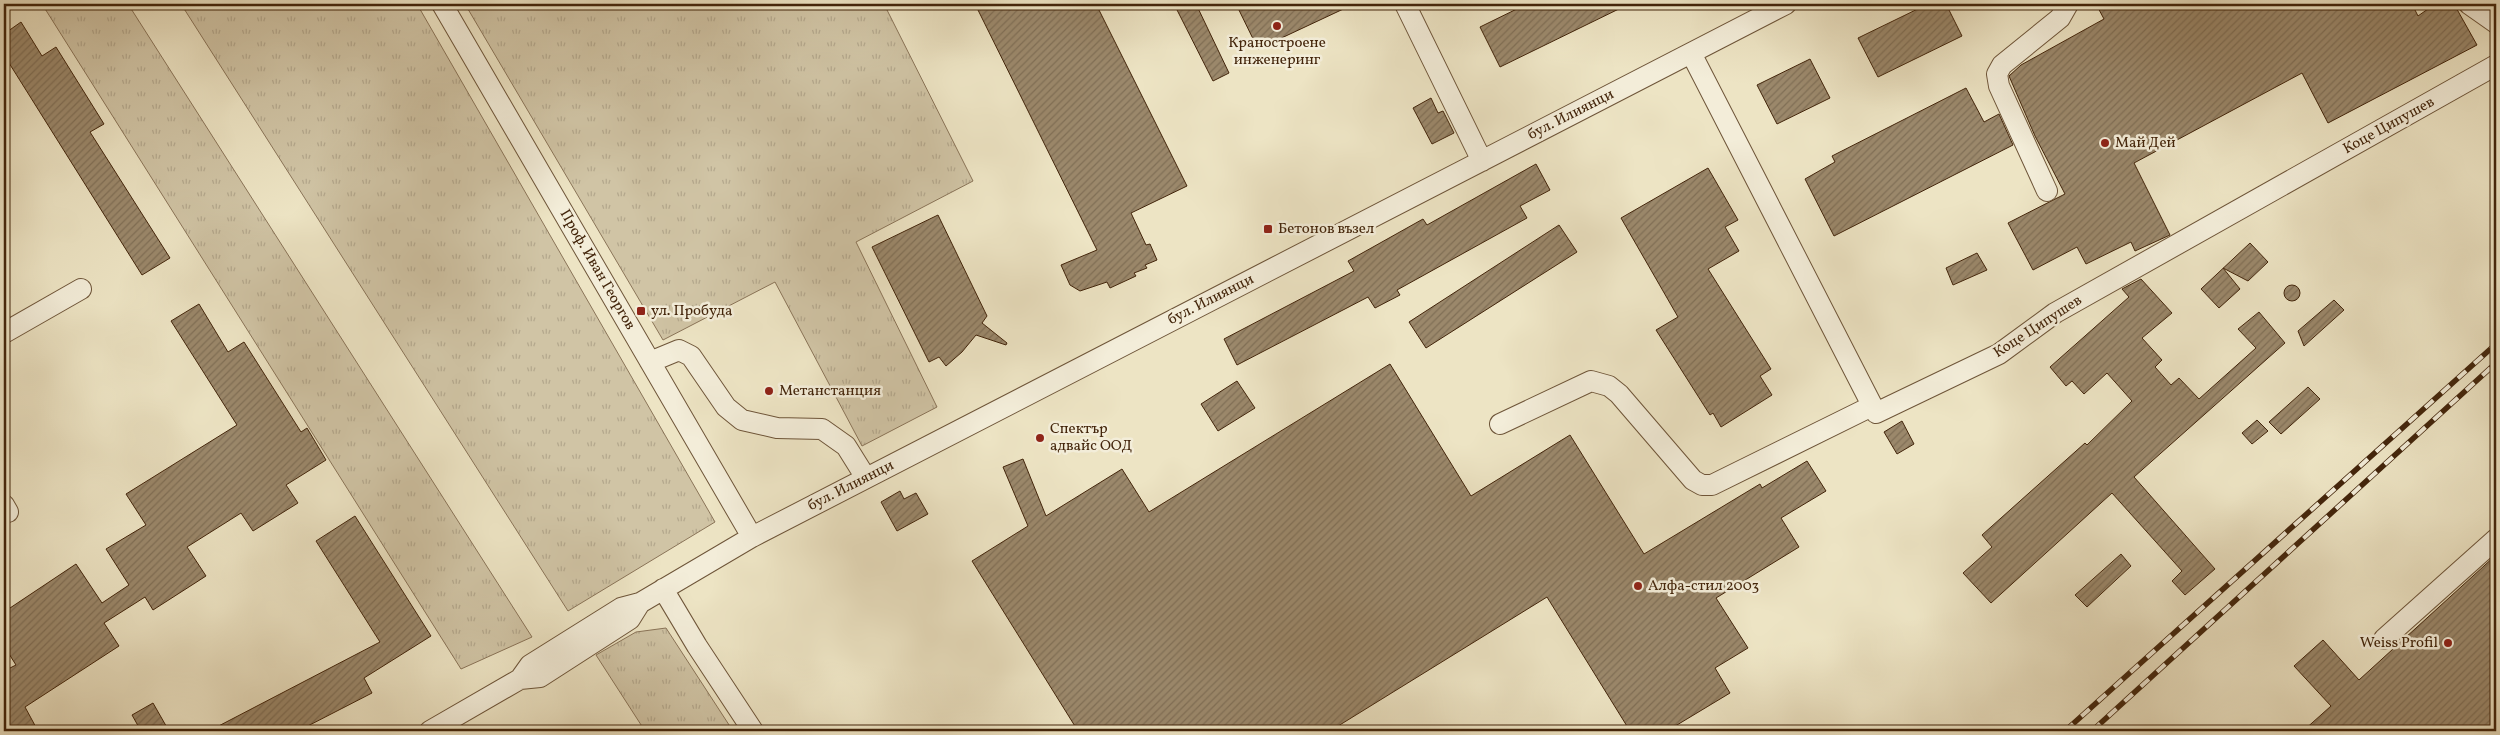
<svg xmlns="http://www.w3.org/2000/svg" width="2500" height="735" font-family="Vollkorn,serif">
  <defs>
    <pattern id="grass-tufts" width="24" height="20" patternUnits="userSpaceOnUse" patternTransform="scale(1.25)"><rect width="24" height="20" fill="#d0c4a5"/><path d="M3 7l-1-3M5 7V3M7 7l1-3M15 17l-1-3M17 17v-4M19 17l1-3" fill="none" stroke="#b4a88d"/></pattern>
    <pattern id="building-hatch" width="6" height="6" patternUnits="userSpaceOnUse" patternTransform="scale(1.25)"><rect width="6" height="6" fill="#9b886b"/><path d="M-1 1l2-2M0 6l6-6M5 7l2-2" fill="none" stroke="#806f56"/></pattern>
  </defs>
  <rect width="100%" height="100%" fill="#ede4c4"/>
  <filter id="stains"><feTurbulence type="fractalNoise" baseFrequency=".004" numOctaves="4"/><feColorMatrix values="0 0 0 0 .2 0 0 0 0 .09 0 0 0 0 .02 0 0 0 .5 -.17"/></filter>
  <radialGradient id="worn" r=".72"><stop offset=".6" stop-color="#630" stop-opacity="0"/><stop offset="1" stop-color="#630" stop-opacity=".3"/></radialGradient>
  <path fill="url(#grass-tufts)" stroke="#8a7458" d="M42,4H128L532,637L461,669Z
    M181,4H417L715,522L568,611Z
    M465,4H884L973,181L856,242L937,407L862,446L775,282L663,340Z
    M666,628L733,731H645L596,655L636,632Z"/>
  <path fill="url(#building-hatch)" stroke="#43250b" d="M975,4H1096L1187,186L1131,213L1146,245L1150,244L1157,260L1145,265L1147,268L1134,273L1136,276L1110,288L1107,282L1080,291L1070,285L1061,265L1097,250Z
    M1174,4H1196L1229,73L1213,81Z
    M1236,4H1354L1258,49Z
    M1527,4H1629L1500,67L1480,27Z
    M1928,4H1946L1962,36L1878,77L1858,38Z
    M2096,4H2412L2418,16L2435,4H2454L2477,45L2328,123L2302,73L2134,163L2170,235L2135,251L2131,242L2086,264L2077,247L2033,270L2008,223L2065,194L2035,136L2009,76L2021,65L2104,19Z
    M21,22L42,56L56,47L104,124L90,132L170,258L142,275L4,55V34Z
    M1810,59L1830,98L1777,124L1757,85Z
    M1966,88L1984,122L1999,114L2013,145L1834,236L1805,179L1835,162L1832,156Z
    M1431,98L1438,113L1443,111L1454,133L1432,144L1413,108Z
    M1536,164L1550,190L1520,206L1527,218L1397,290L1400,295L1375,308L1368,297L1237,365L1224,339L1354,271L1348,261L1423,219L1427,225Z
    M1708,168L1738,220L1725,227L1739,251L1708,269L1771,369L1760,376L1772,395L1721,427L1713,413L1710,415L1656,330L1678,317L1621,218Z
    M938,215L987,316L982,323L1007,343L1006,345L976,335L962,352L946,366L939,357L929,362L872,247Z
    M1559,225L1577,252L1426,348L1409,322Z
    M2250,243L2268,262L2248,281L2223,268L2240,289L2219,308L2201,289L2217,274Z
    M1977,253L1987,270L1953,285L1946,268Z
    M2141,279L2172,313L2142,338L2162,360L2155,367L2171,385L2179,378L2199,399L2256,348L2238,329L2259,312L2285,343L2134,477L2215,569L2185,595L2172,581L2182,571L2112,493L1991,603L1963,573L1992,547L1982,535L2085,443L2087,445L2132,401L2107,373L2084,394L2072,381L2066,386L2050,367L2129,297L2122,289Z
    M2284 293a8 8 0 1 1 16 0a8 8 0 1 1-16 0Z
    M2334,300L2344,310L2304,346L2298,331Z
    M199,304L228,352L244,342L301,432L307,428L326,460L286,485L298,503L253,531L241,513L187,547L206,576L153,610L145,597L104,623L119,646L25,707L38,731H13L4,714V671L16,665L4,646V612L76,564L102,603L129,585L106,549L146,525L126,494L237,425L171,321Z
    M1390,364L1471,496L1570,435L1644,554L1760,484L1762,488L1807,461L1826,491L1781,518L1799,547L1716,598L1748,648L1715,668L1730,693L1667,731H1630L1547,597L1330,731H1078L972,561L1028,526L1003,467L1023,459L1046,516L1122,469L1149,512Z
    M1237,381L1255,408L1218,431L1201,404Z
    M2308,387L2320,399L2281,434L2269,422Z
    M2257,420L2268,431L2252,444L2242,433Z
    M1902,421L1914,444L1897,454L1884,432Z
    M900,491L904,499L916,493L928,514L897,531L881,502Z
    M355,516L431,636L364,678L372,693L298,731H209L380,642L316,541Z
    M2121,554L2131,566L2087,607L2075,595Z
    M2496,555V731H2303L2331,706L2294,666L2323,640L2359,680Z
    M153,703L169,731H141L132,715Z"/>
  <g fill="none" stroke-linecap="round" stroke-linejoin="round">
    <g stroke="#6e5539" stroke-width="22">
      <path id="minor" d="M442,4L752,537
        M1405,4L1482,161
        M2469,4L2496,23
        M1691,53L1876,413L1999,354L2055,313L2496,65
        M2047,191L1999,86L1997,74L2002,65L2060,18L2068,4
        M4,333L81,289
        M650,362L679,350L691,356L726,407L742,420L777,428L822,429L846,446L866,478
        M1500,424L1591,381L1609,386L1619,394L1693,480L1702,485H1712L1872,406
        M4,505L8,512
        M663,589L697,646L753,731
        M2384,639L2496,539
        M520,679L530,665L621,608L640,603L752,537L1786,4
        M430,731L520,679L540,677L630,619L640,603"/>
    </g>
    <use href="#minor" stroke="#f3edd9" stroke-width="20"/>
    <g stroke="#43250b" stroke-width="5.5">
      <path id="rail" d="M2065,731L2496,344
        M2092,731L2496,363"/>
    </g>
    <use href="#rail" stroke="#f3edd9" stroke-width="4" stroke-dasharray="11" stroke-linecap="butt"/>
  </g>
  <g fill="#8f2418" stroke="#f3edd9" stroke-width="2">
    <circle cx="1277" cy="26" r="5"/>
    <circle cx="2105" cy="143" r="5"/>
    <rect x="1263" y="224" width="10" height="10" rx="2.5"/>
    <rect x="636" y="306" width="10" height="10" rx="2.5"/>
    <circle cx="769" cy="391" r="5"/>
    <circle cx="1040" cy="438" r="5"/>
    <circle cx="1638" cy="586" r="5"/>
    <circle cx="2448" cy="643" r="5"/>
  </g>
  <g text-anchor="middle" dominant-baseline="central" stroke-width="5" stroke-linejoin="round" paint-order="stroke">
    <g font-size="15" fill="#43250b" stroke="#f3edd9" text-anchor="start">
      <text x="1277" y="43" text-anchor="middle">Краностроене<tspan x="1277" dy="17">инженеринг</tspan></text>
      <text x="2115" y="143">Май Дей</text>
      <text x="1278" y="229">Бетонов възел</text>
      <text x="651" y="311">ул. Пробуда</text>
      <text x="779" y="391">Метанстанция</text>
      <text x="1050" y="429">Спектър<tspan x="1050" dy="17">адвайс ООД</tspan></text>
      <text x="1648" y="586">Алфа-стил 2003</text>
      <text x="2438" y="643" text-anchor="end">Weiss Profil</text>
    </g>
    <g font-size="15" fill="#43250b" stroke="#f3edd9">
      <text transform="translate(1571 115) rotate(-27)">бул. Илиянци</text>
      <text transform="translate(2389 126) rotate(-29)">Коце Ципушев</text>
      <text transform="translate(597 270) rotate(60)">Проф. Иван Георгов</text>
      <text transform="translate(1211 300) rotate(-27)">бул. Илиянци</text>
      <text transform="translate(2038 327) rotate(-33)">Коце Ципушев</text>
      <text transform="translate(851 486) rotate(-27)">бул. Илиянци</text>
    </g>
  </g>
  <rect width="2500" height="735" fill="none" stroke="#ede4c4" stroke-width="20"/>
  <rect x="5" y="5" width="2490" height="725" fill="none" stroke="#43250b" stroke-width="2.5"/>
  <rect x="10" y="10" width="2480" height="715" fill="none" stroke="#43250b"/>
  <rect width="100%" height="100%" filter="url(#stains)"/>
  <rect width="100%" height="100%" fill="url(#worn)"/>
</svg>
